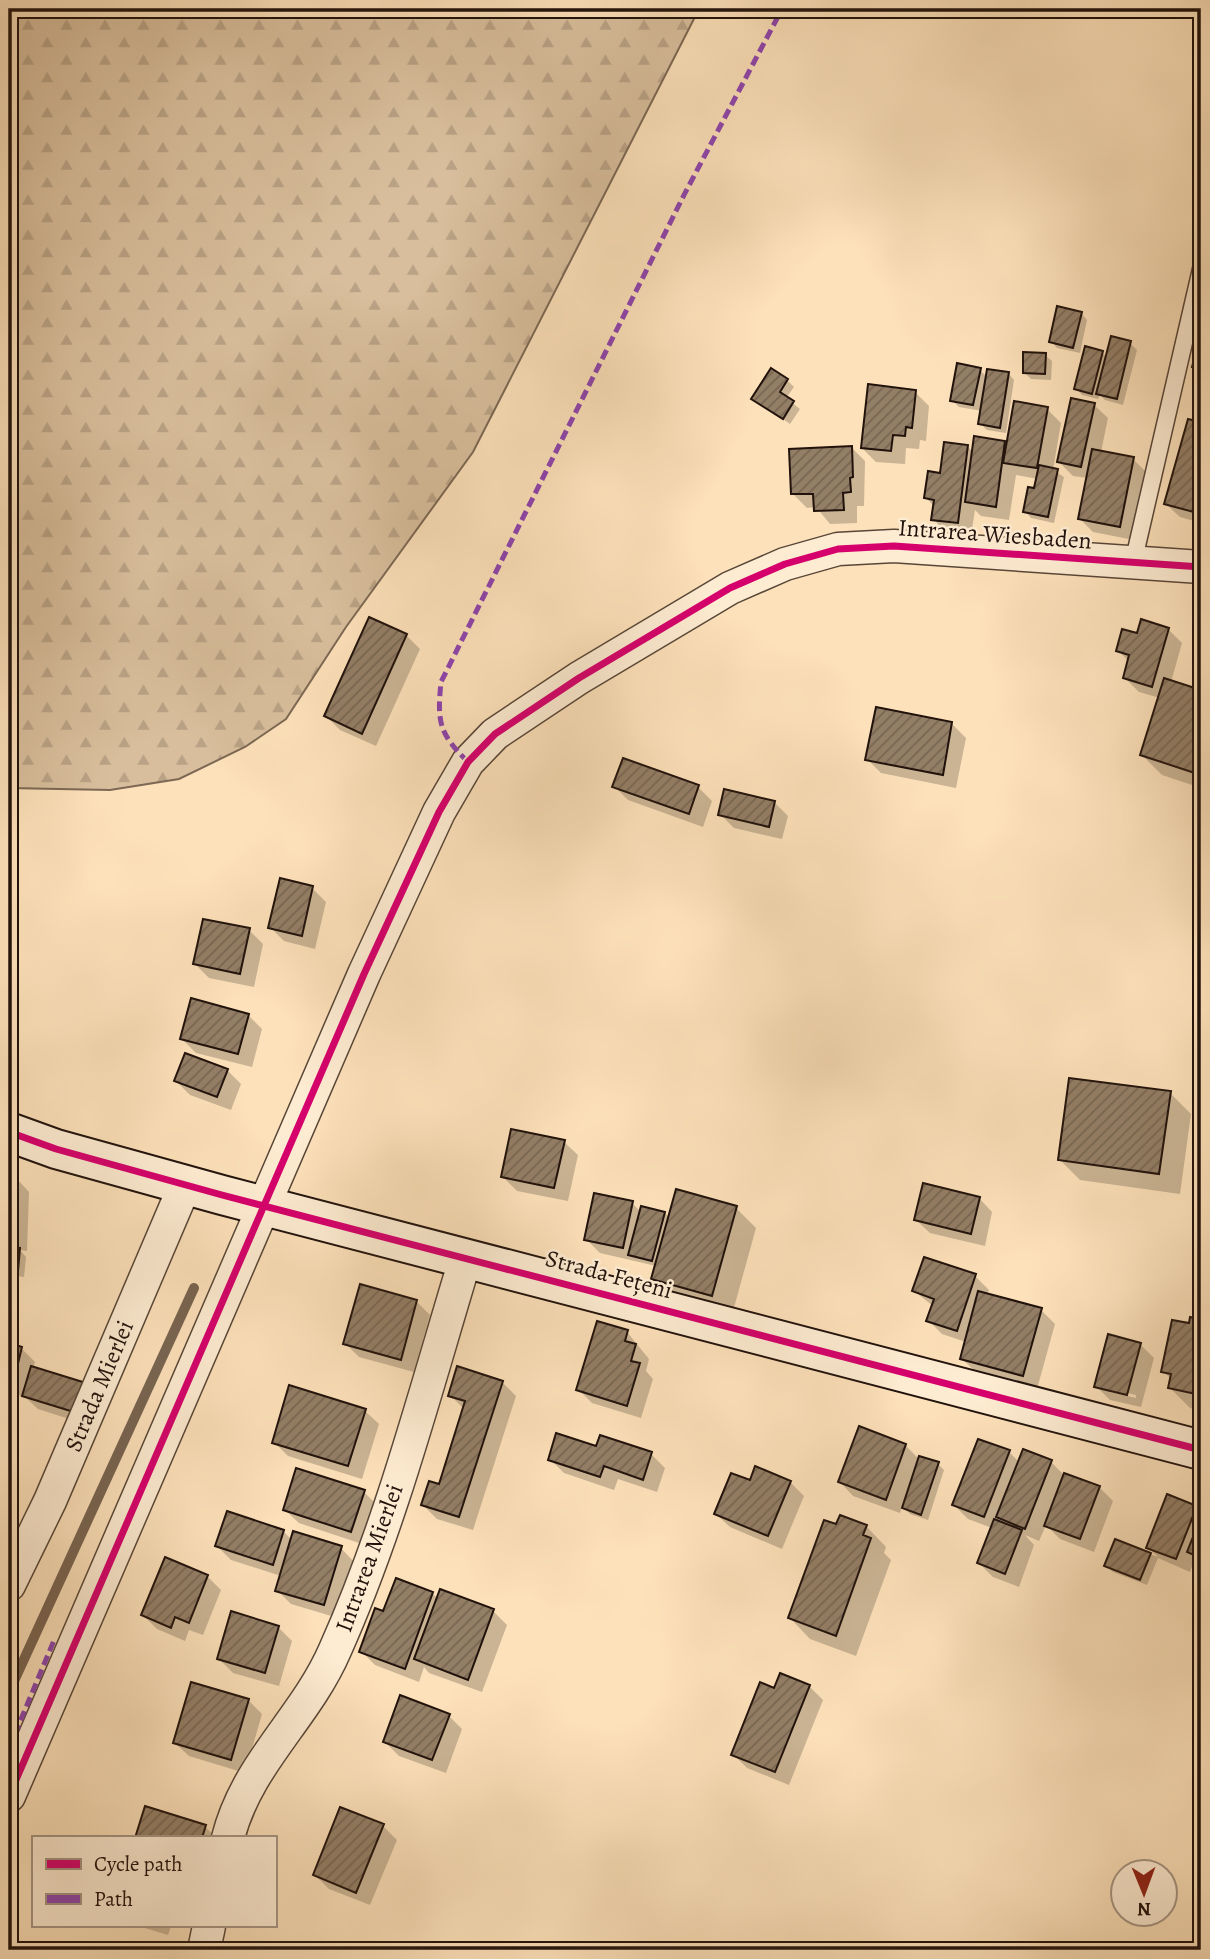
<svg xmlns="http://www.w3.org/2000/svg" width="1210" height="1959" font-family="Alegreya,serif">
  <defs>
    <pattern id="forest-firs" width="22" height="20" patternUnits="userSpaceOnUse" patternTransform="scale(1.75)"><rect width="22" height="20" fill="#d8be9c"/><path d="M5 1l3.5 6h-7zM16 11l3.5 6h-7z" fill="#b9a285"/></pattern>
    <pattern id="building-hatch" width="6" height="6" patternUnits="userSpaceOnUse" patternTransform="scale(1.75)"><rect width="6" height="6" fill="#937e66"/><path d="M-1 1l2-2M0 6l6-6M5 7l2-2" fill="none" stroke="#786652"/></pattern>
  </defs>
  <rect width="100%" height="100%" fill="#fde1ba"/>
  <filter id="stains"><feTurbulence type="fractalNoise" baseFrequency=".00286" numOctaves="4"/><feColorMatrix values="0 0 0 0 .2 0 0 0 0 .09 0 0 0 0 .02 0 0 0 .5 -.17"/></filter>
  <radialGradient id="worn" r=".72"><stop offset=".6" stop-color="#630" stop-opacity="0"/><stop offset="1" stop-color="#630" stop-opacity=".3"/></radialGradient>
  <path fill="url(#forest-firs)" stroke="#7c6854" stroke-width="2" d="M9,9H699L473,452L346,627L286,719L245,747L179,779L110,790L9,788Z"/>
  <path fill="#0003" fill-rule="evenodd" d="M1081,313L1087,320L1080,353L1057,348L1051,341Z
    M1130,343L1137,350L1123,405L1105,400L1100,395L1098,399L1082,395L1076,388L1102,353L1107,357Z
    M1045,355L1052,361L1051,380L1031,379L1024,372Z
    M980,370L987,377L1008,373L1014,380L1006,433L987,430L980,423L982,411L959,407L952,400Z
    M787,380L794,387L786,398L800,409L790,424L754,398Z
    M915,392L929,406L926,441L920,440L919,449L906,448L905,464L876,462L862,448Z
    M1094,405L1108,418L1101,452L1133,459L1147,473L1134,540L1093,532L1079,518L1088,478L1073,476L1059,462Z
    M1047,409L1061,423L1053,470L1064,477L1054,523L1031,518L1025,511L1038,479L1016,475L1009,520L981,516L975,510L971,536L947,533L933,519L935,507L926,498L942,475L968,447L974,453L976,438L1008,443Z
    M1189,421L1201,424V523L1180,517L1166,504Z
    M851,447L865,461L864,506H857V523L830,524L816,507L807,508L793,494Z
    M1168,629L1182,643L1171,682L1201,692V788L1162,775L1142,755L1160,698L1139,692L1125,678L1129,662L1118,650L1138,635Z
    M406,635L420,649L376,746L340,730L326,716Z
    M952,724L966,738L956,788L881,773L867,759Z
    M614,786L698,787L712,801L703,827L628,800Z
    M774,802L788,816L782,839L734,828L720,814Z
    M312,888L326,902L315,949L284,941L270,927Z
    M249,930L263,944L254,987L209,978L195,964Z
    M248,1015L262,1029L252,1067L196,1053L182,1039Z
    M227,1070L241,1084L231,1110L190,1095L176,1081Z
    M1170,1093L1191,1114L1180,1194L1080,1180L1060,1160Z
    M564,1142L578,1155L568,1201L517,1191L503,1177Z
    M9,1177L16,1178L29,1192L27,1251L20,1250L26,1257L24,1277L9,1275Z
    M979,1198L992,1212L985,1246L930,1233L916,1220Z
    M632,1203L641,1212L665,1213L670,1218L736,1208L756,1228L732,1315L674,1299L653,1278L656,1266L600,1253L586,1239Z
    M975,1276L989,1290L987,1295L1041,1310L1055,1324L1037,1389L976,1372L962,1359L966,1342L942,1334L928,1320L933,1306L914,1291Z
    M416,1301L430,1315L414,1372L359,1357L345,1343Z
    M1191,1319L1201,1321V1411L1190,1408L1170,1388L1171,1379L1163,1371Z
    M627,1332L649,1359L646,1371L653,1379L641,1418L592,1403L578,1389Z
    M1140,1344L1154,1358L1141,1407L1110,1400L1096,1386ZM1110,1389L1136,1395V1398L1110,1392Z
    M9,1345L21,1348L35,1362L33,1369L91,1426L38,1409L25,1397L9,1393Z
    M502,1382L516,1396L473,1530L437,1519L423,1505L440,1486L464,1409L450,1395Z
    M365,1411L379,1424L362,1479L288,1456L274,1442Z
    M860,1429L906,1446L920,1460L938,1464L944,1470L928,1520L910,1514L902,1506L900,1513L853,1496L840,1482Z
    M597,1449L651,1454L665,1468L657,1492L618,1479L614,1490L564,1473L550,1459Z
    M1009,1452L1019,1462H1051L1064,1475L1099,1487L1113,1501L1094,1552L1060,1539L1046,1525L1039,1541L1025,1535L1034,1545L1019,1587L993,1577L979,1563L992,1528L968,1519L954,1505Z
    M756,1468L790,1482L804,1496L782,1549L730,1527L716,1514L750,1482Z
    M364,1492L378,1506L365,1545L299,1523L285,1510Z
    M1196,1507L1201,1512V1564L1195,1558L1190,1572L1158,1558L1147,1585L1113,1572L1106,1566L1116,1541L1158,1557L1148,1547Z
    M866,1526L886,1547L884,1553L891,1560L856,1656L810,1639L790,1618L837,1527Z
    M283,1531L292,1540L341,1548L354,1562L338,1618L291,1604L277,1590L281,1576L231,1560L217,1546Z
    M207,1576L221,1590L203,1635L189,1630L185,1641L157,1629L143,1615Z
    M432,1593L438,1599L493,1611L507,1625L482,1692L429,1673L424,1667L419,1682L375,1665L361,1651L384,1613Z
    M278,1627L292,1641L279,1686L233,1673L219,1659Z
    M809,1686L823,1700L789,1785L747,1768L733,1754L775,1690Z
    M248,1700L262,1714L245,1773L189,1756L175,1743Z
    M449,1716L462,1729L446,1773L399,1756L385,1742Z
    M146,1808L205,1827L217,1838H137Z
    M383,1826L397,1840L370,1905L329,1889L315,1875Z
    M138,1926H171L168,1935Z"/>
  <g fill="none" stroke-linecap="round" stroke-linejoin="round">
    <path stroke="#786451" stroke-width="10" d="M9,1692L194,1288"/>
  </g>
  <path fill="url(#building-hatch)" stroke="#21120c" stroke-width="2" d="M1057,306L1082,312L1073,348L1049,342Z
    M1201,333V370L1192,367Z
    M1111,336L1131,341L1117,399L1096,394Z
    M1085,346L1103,351L1092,394L1074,389Z
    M1023,352L1046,353L1045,374L1023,373Z
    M957,363L981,368L973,405L950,401Z
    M771,368L788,379L780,392L794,401L783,419L751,399Z
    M987,369L1009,372L1000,428L978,424Z
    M868,384L916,390L912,428L906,427L905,436L893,435L891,451L861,448Z
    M1071,398L1095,403L1081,467L1057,462Z
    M1014,401L1048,407L1037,468L1003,463Z
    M1188,419L1201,422V514L1164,504Z
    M974,436L1005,441L996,507L965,502Z
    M944,442L968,445L958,523L931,520L934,500L924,498L928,471L940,473Z
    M852,446L853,477L850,478L851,492L843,493L844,510L814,511L813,494H791L789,449Z
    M1092,449L1134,457L1120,527L1078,519Z
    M1039,465L1058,469L1048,517L1023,512L1028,487L1034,488Z
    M369,617L407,634L362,734L324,716Z
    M1141,619L1169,628L1152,687L1123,678L1129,655L1116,651L1122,629L1137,633Z
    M1164,678L1201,690V775L1140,755Z
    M876,707L952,722L943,775L865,760Z
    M623,758L699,785L689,814L612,787Z
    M724,789L775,801L769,827L718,815Z
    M280,878L313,886L302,936L268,928Z
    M203,919L250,928L240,974L193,964Z
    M191,998L249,1014L238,1054L180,1039Z
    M185,1053L228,1069L217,1097L174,1081Z
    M1069,1078L1171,1091L1159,1174L1058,1160Z
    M511,1129L565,1140L554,1188L501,1177Z
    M9,1176H16L13,1238L9,1237Z
    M923,1183L980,1197L971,1234L914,1220Z
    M676,1189L737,1206L712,1296L651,1279Z
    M594,1193L633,1201L623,1248L584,1240Z
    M641,1206L665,1212L652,1261L628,1255Z
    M9,1247L20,1248L18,1271L9,1270Z
    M924,1257L976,1274L957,1331L926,1321L934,1299L912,1291Z
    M360,1284L417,1300L401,1360L343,1344Z
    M978,1291L1042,1308L1023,1376L960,1359Z
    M1190,1317L1201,1319V1402L1195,1400L1196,1394L1168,1388L1171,1374L1161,1372L1172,1320L1189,1323Z
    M597,1321L628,1330L625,1341L636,1344L631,1361L640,1363L627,1406L576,1390Z
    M1108,1334L1141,1343L1127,1395L1094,1387Z
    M9,1343L22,1347L13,1384L9,1383Z
    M31,1366L86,1383L77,1413L22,1396Z
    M457,1366L503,1381L459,1517L421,1505L429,1481L439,1484L465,1401L448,1396Z
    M289,1385L366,1409L348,1466L272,1443Z
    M859,1426L906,1444L886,1500L838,1482Z
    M556,1433L596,1446L600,1435L652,1452L643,1480L604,1466L600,1477L548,1460Z
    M978,1439L1010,1450L984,1517L952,1505Z
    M1023,1449L1052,1460L1025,1529L996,1517Z
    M919,1456L939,1462L921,1515L902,1508Z
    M755,1466L791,1481L768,1536L714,1514L731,1473L750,1480Z
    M296,1468L365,1490L351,1532L283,1510Z
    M1064,1473L1100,1486L1080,1539L1044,1526Z
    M1167,1494L1197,1506L1176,1559L1146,1548Z
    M227,1511L284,1530L273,1565L215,1546Z
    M840,1515L867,1525L863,1535L871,1538L836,1636L788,1618L824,1520L836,1524Z
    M1201,1517V1558L1187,1552Z
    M994,1519L1022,1530L1005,1574L977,1563Z
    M293,1531L342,1546L324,1605L275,1591Z
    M1115,1539L1151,1553L1140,1580L1104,1566Z
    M165,1557L208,1575L189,1623L175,1617L171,1628L141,1615Z
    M396,1578L433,1592L405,1669L359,1652L375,1608L383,1611Z
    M440,1589L494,1609L468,1680L414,1659Z
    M231,1611L279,1626L265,1673L217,1659Z
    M780,1673L810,1685L775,1772L731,1755L760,1682L774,1688Z
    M191,1682L249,1699L231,1760L173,1743Z
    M400,1695L450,1714L432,1760L383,1742Z
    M145,1806L206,1825L202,1838H135Z
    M340,1807L384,1824L356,1893L313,1875Z"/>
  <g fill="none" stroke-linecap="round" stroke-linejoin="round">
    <g stroke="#584638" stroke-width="19">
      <path id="lane" d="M1133,563L1201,269"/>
    </g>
    <g stroke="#584638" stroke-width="35">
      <path id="street" d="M9,1585L50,1501L185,1185
        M9,1796L364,974L439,812L468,762L495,734L579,678L730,588L785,564L838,549L894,546L1201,567
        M228,1838C247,1763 305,1719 335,1650C391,1525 426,1388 466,1257
        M204,1950L209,1926"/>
    </g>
    <g stroke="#21120c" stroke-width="42">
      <path id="secondary" d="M9,1132L56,1149L222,1195L1201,1450"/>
    </g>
    <use href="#lane" stroke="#feecd2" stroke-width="16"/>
    <use href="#street" stroke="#feecd2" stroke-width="32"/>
    <use href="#secondary" stroke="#feecd2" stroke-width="38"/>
    <path stroke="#8e44ad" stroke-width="5" stroke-dasharray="10 5" stroke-linecap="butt" d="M468,762C439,733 437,723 441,682L684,195L782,9
      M9,1748L55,1638"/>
    <g stroke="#feecd2" stroke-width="11">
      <path id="cycleway" d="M9,1132L56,1149L222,1195L1201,1450
        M9,1796L364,974L439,812L468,762L495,734L579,678L730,588L785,564L838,549L894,546L1201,567"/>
    </g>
    <use href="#cycleway" stroke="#d6006c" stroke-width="7"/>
  </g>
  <g text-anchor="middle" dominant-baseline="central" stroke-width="5" stroke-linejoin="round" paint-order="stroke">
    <g font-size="24" fill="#21120c" stroke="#feecd2">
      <text transform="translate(995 534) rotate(4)">Intrarea Wiesbaden</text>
      <text transform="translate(609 1274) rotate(15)">Strada Fețeni</text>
      <text transform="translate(99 1386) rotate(-67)">Strada Mierlei</text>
      <text transform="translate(369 1558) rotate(-70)">Intrarea Mierlei</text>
    </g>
  </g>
  <rect width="1210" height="1959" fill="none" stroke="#fde1ba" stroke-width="35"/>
  <rect x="10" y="10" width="1189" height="1938" fill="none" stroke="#21120c" stroke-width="3.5"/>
  <rect x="18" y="18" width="1175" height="1924" fill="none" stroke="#21120c" stroke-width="2"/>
  <rect x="32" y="1836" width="245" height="91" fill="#feecd2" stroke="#a69583" stroke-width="2"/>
  <rect x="46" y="1859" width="35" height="10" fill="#d6006c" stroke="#a69583" stroke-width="2"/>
  <text x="94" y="1871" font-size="21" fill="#21120c">Cycle path</text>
  <rect x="46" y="1894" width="35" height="10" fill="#8e44ad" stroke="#a69583" stroke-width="2"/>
  <text x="94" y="1906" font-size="21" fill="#21120c">Path</text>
  <g transform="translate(1144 1893) rotate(179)"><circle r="33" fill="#feecd2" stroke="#a69583" stroke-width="2"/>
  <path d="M0-5L12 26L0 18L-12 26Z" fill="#8f2418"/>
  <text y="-10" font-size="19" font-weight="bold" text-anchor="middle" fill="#21120c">N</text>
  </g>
  <rect width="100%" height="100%" filter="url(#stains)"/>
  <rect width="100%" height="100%" fill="url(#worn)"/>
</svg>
